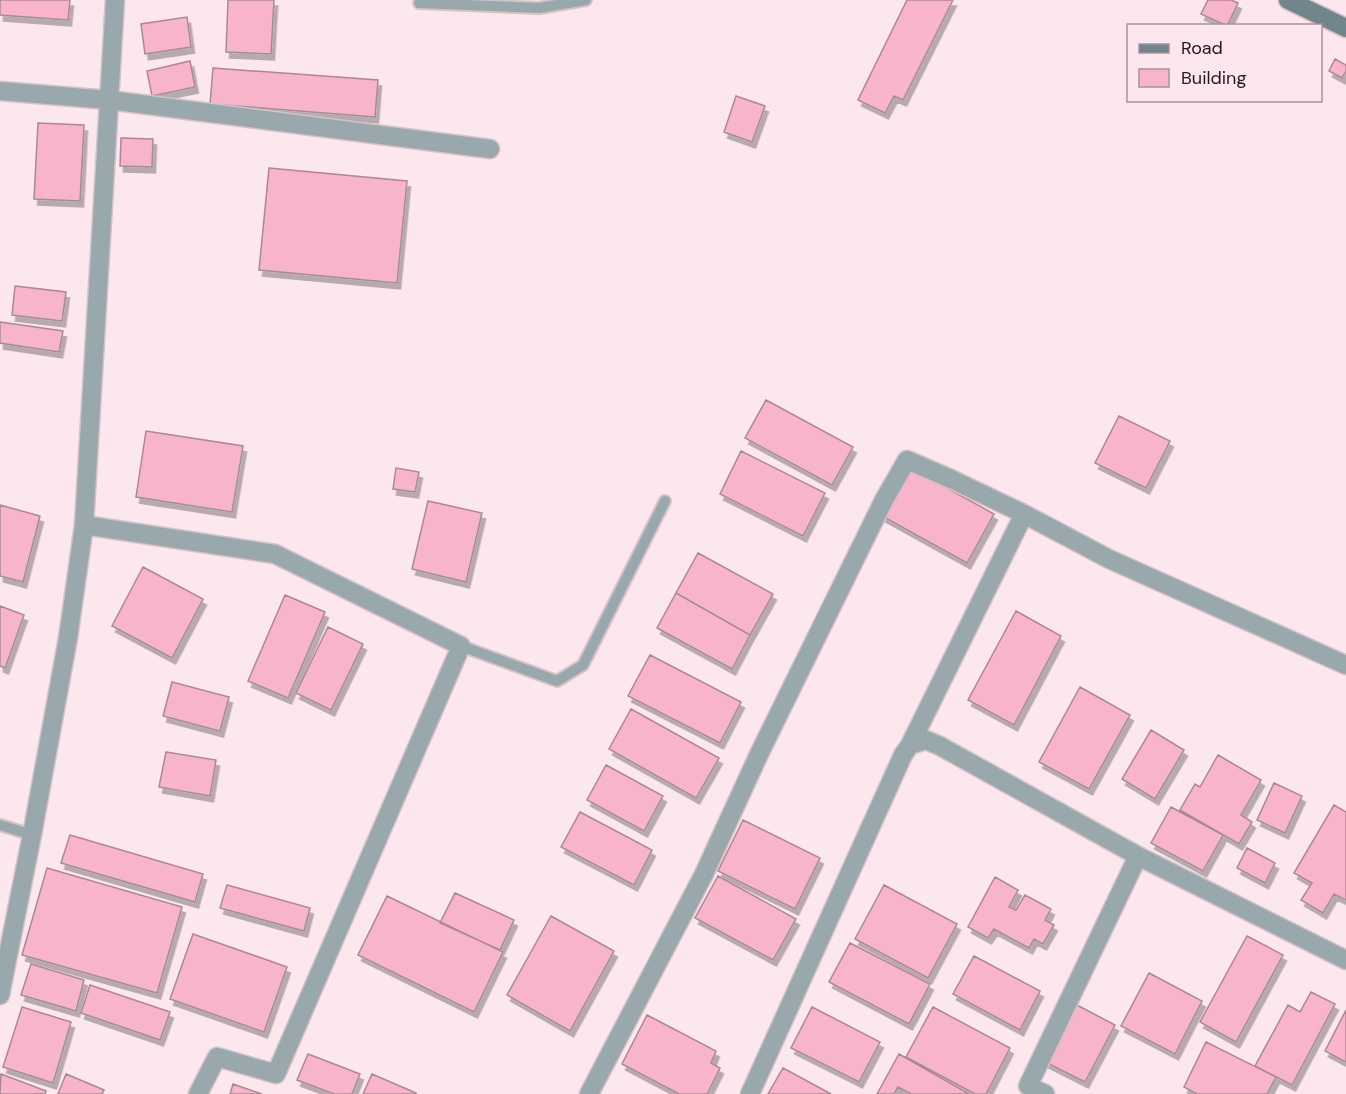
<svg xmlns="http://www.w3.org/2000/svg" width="1346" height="1094" font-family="'DM Sans',sans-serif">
  <defs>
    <filter id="shadow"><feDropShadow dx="3.5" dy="6" stdDeviation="0" flood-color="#0004"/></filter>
  </defs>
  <rect width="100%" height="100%" fill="#fbe7ed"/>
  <path fill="#f8b4cb" stroke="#a98a94" stroke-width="1.5" filter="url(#shadow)" d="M0,0H70L68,20L0,15Z
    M228,0H274L271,54L226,52Z
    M907,0H953L903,100L894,96L885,113L858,100Z
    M1208,0H1231L1238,3L1227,26L1201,14Z
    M187,17L191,47L145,54L141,24Z
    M1335,59L1346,65V71L1342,78L1329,71Z
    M190,61L195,87L152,96L147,71Z
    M213,68L378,80L375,117L210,104Z
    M736,96L765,106L752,142L724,132Z
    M38,123L84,125L80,201L34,199Z
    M121,138L153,139L152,167L120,166Z
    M269,168L407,181L397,283L259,270Z
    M15,286L66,292L62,321L12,315Z
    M0,322L63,331L59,352L0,343Z
    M766,400L853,447L832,485L745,438Z
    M1119,416L1170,441L1146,488L1095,463Z
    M146,431L243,446L232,512L136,497Z
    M741,451L825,493L803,536L720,494Z
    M909,467L994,514L967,563L882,516Z
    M396,468L419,472L415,492L393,489Z
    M428,501L482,513L466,582L412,569Z
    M0,505L40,516L23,582L0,576Z
    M698,553L773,594L750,635L676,593Z
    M143,567L203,599L172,658L112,626Z
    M676,593L750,635L732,669L657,628Z
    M285,595L325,612L288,698L248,681Z
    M0,606L24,615L5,668L0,666Z
    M1016,611L1061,636L1014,725L968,700Z
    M328,627L363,644L331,710L296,693Z
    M650,655L741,702L720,743L628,696Z
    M172,682L229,697L220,731L163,716Z
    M1080,687L1130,715L1089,789L1039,762Z
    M631,709L719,758L696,798L609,749Z
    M1151,730L1184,750L1155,799L1122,779Z
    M166,752L216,760L210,796L159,787Z
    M1218,755L1261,780L1241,815L1252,822L1239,844L1180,810L1195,784L1200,787Z
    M606,765L663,796L644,831L587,800Z
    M1274,783L1302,796L1285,833L1257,820Z
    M1334,805L1346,812V900L1334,894L1323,913L1301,900L1312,883L1294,873Z
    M1171,807L1223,835L1203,871L1151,843Z
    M580,812L652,850L634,885L561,847Z
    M743,820L820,858L795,909L718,871Z
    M70,835L203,874L195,902L61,863Z
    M1247,848L1275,863L1265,883L1237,868Z
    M47,868L182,907L157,993L22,955Z
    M718,876L796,919L773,960L695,918Z
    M995,877L1018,890L1009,907L1016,910L1025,895L1051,909L1045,920L1054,925L1043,944L1034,939L1029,948L994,929L988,938L968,927Z
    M227,885L310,908L304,931L220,908Z
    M884,885L957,924L928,978L855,939Z
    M455,893L514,920L500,950L440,923Z
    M387,896L503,952L474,1012L358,955Z
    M551,916L614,951L570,1031L507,995Z
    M193,934L287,967L264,1032L170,999Z
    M1247,936L1283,955L1236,1042L1200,1022Z
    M850,943L930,984L909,1024L829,982Z
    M974,956L1040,991L1020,1030L953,994Z
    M31,964L84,980L76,1011L21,995Z
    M1149,973L1202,1001L1175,1054L1121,1026Z
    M90,985L170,1012L160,1040L81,1013Z
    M1311,992L1335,1004L1292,1085L1255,1066L1288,1005L1300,1012Z
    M1075,1004L1115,1025L1085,1082L1045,1062Z
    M22,1007L71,1022L53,1083L3,1067Z
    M812,1007L880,1042L859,1082L791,1048Z
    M933,1007L1010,1048L986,1094H975L906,1057Z
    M1346,1010V1062L1325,1051Z
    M647,1015L716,1051L711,1063L720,1068L707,1094H679L622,1064Z
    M1206,1042L1276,1077L1267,1094H1197L1184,1087Z
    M308,1054L360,1074L352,1094H334L297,1080Z
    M899,1054L969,1094H911L898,1087L894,1094H877Z
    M783,1068L831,1094H768Z
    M1,1074L46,1091L45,1094H0Z
    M66,1074L104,1090L102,1094H58Z
    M372,1074L416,1093V1094H363Z
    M233,1084L262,1094H230Z"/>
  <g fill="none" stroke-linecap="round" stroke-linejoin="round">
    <g stroke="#d4c2c7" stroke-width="14">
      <path id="lane" d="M419,3L539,8L586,0
        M461,646L557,681L583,665L665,501
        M0,825L32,835"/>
    </g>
    <g stroke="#d4c2c7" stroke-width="21">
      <path id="street" d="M0,91L109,100L490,149
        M1024,514L1109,559L1346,665
        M84,525L275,554L461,646L276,1074L217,1057L198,1094
        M0,995L32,835L68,638L84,525L115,0
        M589,1094L704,874L760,752L884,500L907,460L953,480L1024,514L910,745
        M750,1094L903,755L910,745L926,740L940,746L1138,856L1346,960
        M1045,1094L1028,1086L1138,856"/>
    </g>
    <g stroke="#d4c2c7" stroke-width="21">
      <path id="secondary" d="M1288,0L1346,28"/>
    </g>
    <use href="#lane" stroke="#99a8ac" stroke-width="10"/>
    <use href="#street" stroke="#99a8ac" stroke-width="18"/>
    <use href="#secondary" stroke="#71868c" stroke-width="18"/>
  </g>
  <rect x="1127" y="24" width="195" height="78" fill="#fbe7ed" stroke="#a59499" stroke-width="1.5"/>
  <rect x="1139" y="44" width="30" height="9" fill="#71868c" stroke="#a59499" stroke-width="1.5"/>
  <text x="1181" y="54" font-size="18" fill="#24181c">Road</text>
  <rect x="1139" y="69" width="30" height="18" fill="#f8b4cb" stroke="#a59499" stroke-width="1.5"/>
  <text x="1181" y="84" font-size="18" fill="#24181c">Building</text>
</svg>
